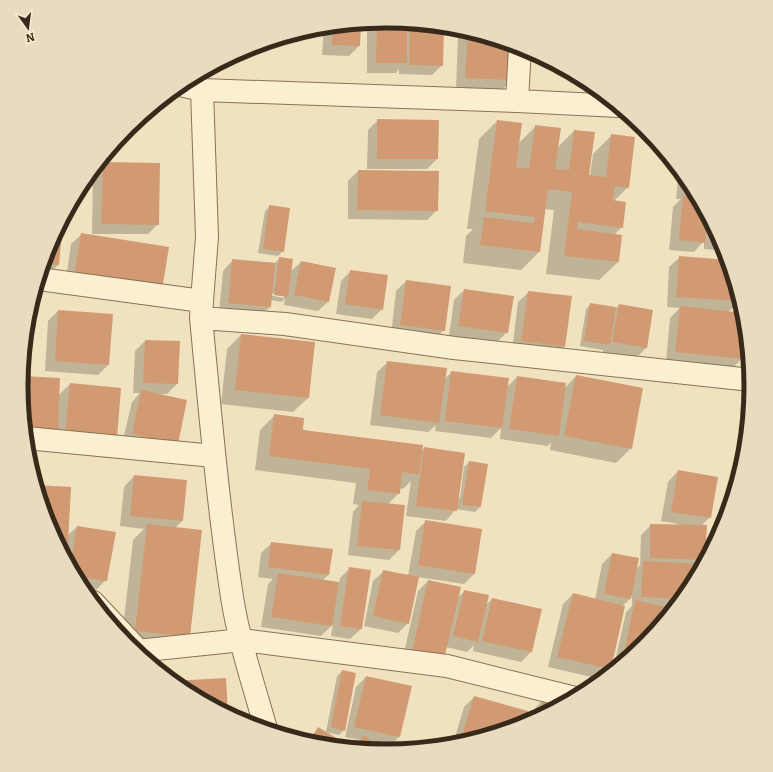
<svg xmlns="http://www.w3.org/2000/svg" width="773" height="772" font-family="Bitter,serif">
  <rect width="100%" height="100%" fill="#f0e2be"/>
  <path fill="#0003" fill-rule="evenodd" d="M386,21L443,27L442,65L432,75L399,74V69L396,73H367V23Z
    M360,24L359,46L349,56L322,55L324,27Z
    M465,30L513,45L512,80L502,90L456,88L458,37Z
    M378,120L437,159L427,169H367L368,130Z
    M497,121L519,143L536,126L557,148L574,131L588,176H590L593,154L612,135L628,187L613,202L622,227L614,235L621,236L618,262L599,280L546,274L554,210L545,209L539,252L521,270L463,263L466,236L473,229H467L479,139Z
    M103,163L158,224L148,234H92L93,173Z
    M679,169L690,183L726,251L704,249V241L694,252L669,250L673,207L681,199H676Z
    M358,171L437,210L427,220L348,219V181Z
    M79,191L78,206L68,216H65Z
    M270,206L283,251L278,256L258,253L265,211Z
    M56,233L58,265L48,275L40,274L49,247Z
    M82,234L151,300L65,286L71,244Z
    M680,257L729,261L740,299V301L728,312L745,314L746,321L742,358L732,369L666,362L670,318L680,308L667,307L669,267Z
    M280,258L290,272L301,262L329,301L318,311L284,305L285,298L282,302L270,300V307L260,317L219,313L223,271L233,260L275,263ZM269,293L284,296V298L269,295Z
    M351,271L382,309L372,319L336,314L341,281Z
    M406,281L444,330L434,340L391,335L396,291Z
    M464,290L507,332L497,342L449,336L454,300Z
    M529,292L564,347L554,357L512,351L518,302Z
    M591,304L614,310L619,305L646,348L636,358L603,352V350L580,346L586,309Z
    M58,311L108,365L98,375L45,371L48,321Z
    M241,335L308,398L293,412L221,404L227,349Z
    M145,341L177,384L167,394H158V395L177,443L122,444L132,402L140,393H133L135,351Z
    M388,362L444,379L452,372L506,388L517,377L565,388L576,376L631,448L616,463L550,450L551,442L548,446L500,439L501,428L491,438L435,431L436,425L428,432L370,425L377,372Z
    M22,377L58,396L70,384L116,437L27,442L21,386Z
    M275,415L302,430L421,452L424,448L458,497L460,498L464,467L469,462L480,507L475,512L456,509L446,521L406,516L411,481L403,489L400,488L399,493L388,504L399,550L389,560L348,555L353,512L359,505L353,504L356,483L255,470L260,430Z
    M678,471L710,517L701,526L704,560L699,565L691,589L674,609H669L667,617L645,644L613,671L626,612L632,606V593L630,599L622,606L610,669L600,679L548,667L563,604L573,594L595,600L602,564L612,554L636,569L640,565L641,535L651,525H679V524L661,521L668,482Z
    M134,476L186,481L182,521L175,528L189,636L174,651L122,637L133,540L144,529L120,526L124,487Z
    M37,486L67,536L77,527L106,580L96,590L82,588L64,554L66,544L61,549L49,526Z
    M426,521L481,530L474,574L464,584L418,577L408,623L398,633L364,626L373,581L384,571L408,576L416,531Z
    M272,543L329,574L323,580L339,583L340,578L350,568L361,629L350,639L331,636L333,624L321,636L261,627L268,584L273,579L258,577L261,553Z
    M428,581L457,598L465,591L485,606L492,599L540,610L531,652L521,662L473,651L474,645L467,652L446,647L402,662L418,591Z
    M342,671L344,730L339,735L326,732L337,676Z
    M366,677L399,737L389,747L373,743L382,751L353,748L360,740L345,737L356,687Z
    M474,697L527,712L523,724L453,744L464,707Z
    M545,698L564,703L531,721L535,708Z
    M318,729L347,746L346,747L315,744L306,741Z"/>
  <path fill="#d19a72" d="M386,21L407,23V63H376L377,22Z
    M361,23L360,46L332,45L333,26Z
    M410,23L444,27L443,66L409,65Z
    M468,31L514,45L513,80L465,78Z
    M377,119L439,120L438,159H377Z
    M497,120L522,123L516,167L529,169L535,125L561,128L555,169L569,170L574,130L595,132L589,175L606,177L611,134L635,137L629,188L615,186L613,200L626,202L623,228L578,222L577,229L622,235L619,262L564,256L572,192L548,189L540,252L480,245L484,217L534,223L535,217L485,211Z
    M103,162L160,163L159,225L101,224Z
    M358,170L439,171L438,211L357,210Z
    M687,178L690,183L694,190L685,189Z
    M80,189L79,207L70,206Z
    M683,196L698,197L707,215L705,243L679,240Z
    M269,205L290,208L284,252L263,249Z
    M714,228L719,237L721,240L714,239Z
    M56,232L62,233L59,265L43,264L49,247Z
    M81,233L169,247L162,290L74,276Z
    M679,256L728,260L741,301L676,297Z
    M279,257L293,259L288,297L274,295Z
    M232,259L275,263L271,307L228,303Z
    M301,261L336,268L329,302L294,295Z
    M350,270L388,275L383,310L345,304Z
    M406,280L451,286L445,331L400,325Z
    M464,289L514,296L508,333L458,326Z
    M528,291L572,296L565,347L521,341Z
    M590,303L616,307L610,345L584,341Z
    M619,304L653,310L647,348L612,342Z
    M680,306L744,313L746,326L743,359L675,352Z
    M58,310L113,314L109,365L55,361Z
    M241,334L315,342L309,398L235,390Z
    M145,340L180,341L178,384L143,383Z
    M387,361L447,368L439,423L380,415Z
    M451,371L509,378L502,428L445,421Z
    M576,375L643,388L632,449L564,436Z
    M22,376L60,378L58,433L25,431L21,386Z
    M517,376L566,383L559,436L509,429Z
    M70,383L121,388L117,438L65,433Z
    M141,390L187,400L178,444L132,434Z
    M274,414L304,418L303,430L423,445L419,475L402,472L400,494L367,490L370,469L269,456Z
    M424,447L465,453L457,511L416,506Z
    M469,461L488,464L481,507L462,505Z
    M678,470L718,477L711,518L671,512Z
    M134,475L187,480L183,521L130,516Z
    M36,485L71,487L68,543H58L49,526Z
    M362,501L405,505L400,550L357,546Z
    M425,520L482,529L475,574L418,565Z
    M147,524L202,530L190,637L135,631Z
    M650,524L707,525L705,560L650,558Z
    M77,526L116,532L107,581L76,576L70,566Z
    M271,542L333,549L329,575L268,567Z
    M612,553L639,558L631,599L604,594Z
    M643,561L704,564L691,589L682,599L641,597Z
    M349,567L371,570L362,629L340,626Z
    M383,570L419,577L409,624L373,616Z
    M278,573L339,582L332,626L271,617Z
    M428,580L461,587L444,659L412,652Z
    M464,590L489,595L478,642L453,636Z
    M573,593L625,606L611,669L557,657Z
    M492,598L542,609L532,652L482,641Z
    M635,600L670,608L669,615L645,644L622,663Z
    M342,670L356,673L345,731L331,727Z
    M366,676L412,686L400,737L354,727Z
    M226,678L228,714L183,690L173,681Z
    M474,696L528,711L524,724L460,743Z
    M545,696L565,703L538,717Z
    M318,727L348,745L347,747L315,744L309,742Z
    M364,735L384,751L354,748Z"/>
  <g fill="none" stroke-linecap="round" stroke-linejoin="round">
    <g stroke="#8a7256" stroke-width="24">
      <path id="minor" d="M180,85L202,90L517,101L619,106
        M202,90L207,237L202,301
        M517,101L520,47
        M39,279L202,301L201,318C210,411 218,505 232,597C239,642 254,686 266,729
        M201,318L285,324L454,348L751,380
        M26,438L214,456
        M93,602L138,650
        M137,651L242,640L447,666L575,698"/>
    </g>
    <use href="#minor" stroke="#fbefd2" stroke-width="22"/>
  </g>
  <path d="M0 0H773V772H0ZM28 386a358 358 0 1 1 716 0a358 358 0 1 1-716 0Z" fill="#e8dcc0" fill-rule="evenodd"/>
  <path fill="none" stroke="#382a1b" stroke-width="5" d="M28 386a358 358 0 1 1 716 0a358 358 0 1 1-716 0Z"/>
  <g transform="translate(28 28) rotate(166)" stroke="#f7ecce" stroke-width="3" paint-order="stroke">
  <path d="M0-3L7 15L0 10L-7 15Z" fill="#382a1b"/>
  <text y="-6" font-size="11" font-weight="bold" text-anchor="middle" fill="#382a1b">N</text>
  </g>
</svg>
